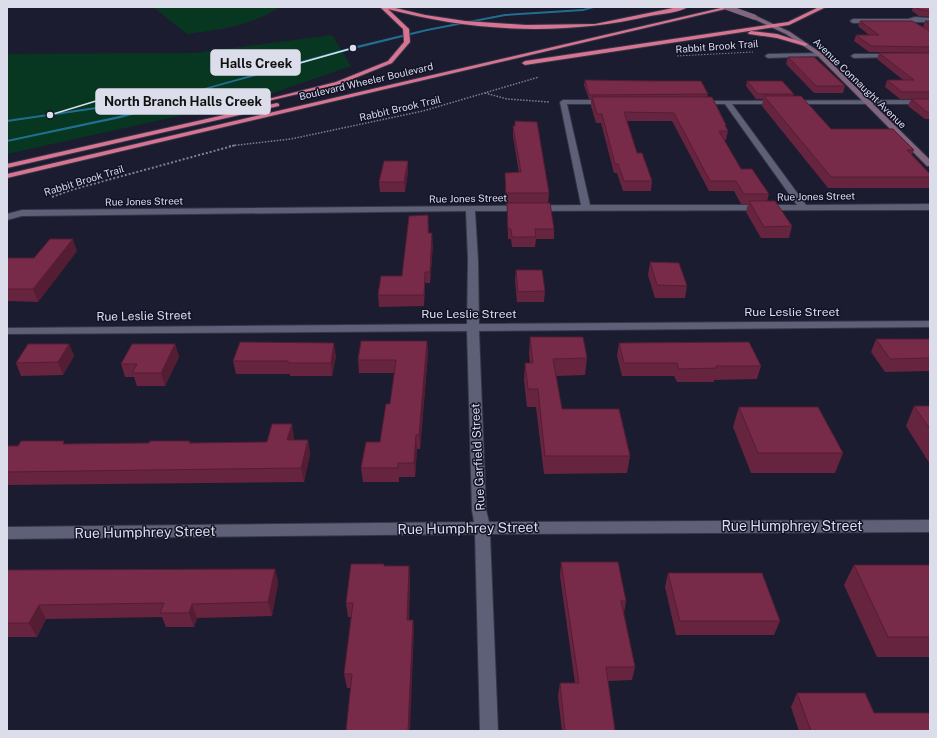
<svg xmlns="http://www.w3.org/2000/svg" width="937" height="738" font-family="'Public Sans',sans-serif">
  <rect width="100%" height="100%" fill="#1b1c30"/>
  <path fill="#083721" d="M153,7H280C253,25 219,30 187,34Z
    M332,35L351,66L255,99L7,154V54L195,53Z"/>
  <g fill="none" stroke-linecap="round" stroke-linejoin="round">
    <path fill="#206f91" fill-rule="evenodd" d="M592,7H597L583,11L505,16L427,31L354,49L160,102L159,104L145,111L121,118L7,142V140L119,116L143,109L155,103L124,105L7,122V120L124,103L162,100L352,47L427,29L505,14L583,9Z"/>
    <g stroke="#353546" stroke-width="2">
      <path id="street" d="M915,17L930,18V22L853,23L850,21L853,19H908Z
        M820,53L823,55L822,56L768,58L765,56L768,54Z
        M893,54L896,56L895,57L854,58L851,56L854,54Z
        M563,100H608L611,102L608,104H567L590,205H797L725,104H698L696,103V101L930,100V104H732L806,205L930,204V210L475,211L478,260L479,324L930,321V327L479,331L486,510L489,522L930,520V532L490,534L498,731H480L475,534L7,539V527L474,522L472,510L467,331L7,334V328L467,324L468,260L466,211L22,216L7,220V214L22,210L581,205L560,102Z"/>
    </g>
    <g stroke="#353546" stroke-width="2">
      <path id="secondary" d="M754,15L790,32L821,53L930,160V166H927L817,55L786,34L752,18L751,17Z"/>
    </g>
    <g stroke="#353546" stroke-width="2">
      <path id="highway" d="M380,7H391L425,15L465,21L526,25L595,24L678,7H688C678,13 661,14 650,16C564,36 473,32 388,9L409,29L410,42L392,63L340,84L264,102V100L336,82L388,61L404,42L403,29Z
        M725,7H734L7,178V174Z
        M819,7H826L789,25L525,65L522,63L525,61L788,22Z
        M751,31L777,34L808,44L805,46L777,38L749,34L748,33Z
        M277,103L279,104V106L7,168V164Z"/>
    </g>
    <path stroke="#7f8091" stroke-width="1" stroke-dasharray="1.5 1.5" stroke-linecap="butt" d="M677,56L753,52"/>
    <path stroke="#7f8091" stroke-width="1.5" stroke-dasharray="1.5 1.5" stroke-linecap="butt" d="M485,93L507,99L549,102
      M229,146L291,139L423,111L539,77"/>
    <path stroke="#7f8091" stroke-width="2" stroke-dasharray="2 2" stroke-linecap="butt" d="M52,197L71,190L236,145"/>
    <use href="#street" fill="#5d6077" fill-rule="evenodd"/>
    <use href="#secondary" fill="#82667f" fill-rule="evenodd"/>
    <use href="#highway" fill="#d77491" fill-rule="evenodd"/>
    <g stroke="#353546" stroke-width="6" stroke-linecap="butt">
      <path id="secondary-bridge" d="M726,7L754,17"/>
    </g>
    <use href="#secondary-bridge" stroke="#82667f" stroke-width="5.5"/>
  </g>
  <path fill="#67243f" d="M913,7H930V17L919,16L912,11Z
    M860,21L923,27L925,21H930V53L869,52L854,41L856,35H869L858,26Z
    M879,53H930V119H925L908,106L911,99H900L885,87L887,80H903L877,59Z
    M788,57L845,86L843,93H814L786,64Z
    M585,80L708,94L707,97L726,125V127L728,131L726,140H724L741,169L769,194L767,201L792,226L789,238H761L746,212L748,204H741L734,191H709L672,121H627L637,153L652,181L651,191H623L617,173H614L601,123H596L591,106V99H589L584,85Z
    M747,81L794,94L793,96L831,129L914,150L912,155L930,174V184L929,188H828L762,106L763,99H756L746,86Z
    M513,126L549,193L548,203L554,229V239H536L535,247H512L511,239H508L507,204H506L505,184V173H519L513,136Z
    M408,161V172L405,192H380L379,182Z
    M428,215L429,233L433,244L430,283H425L424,306L379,307L378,295L402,276Z
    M77,251L38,302L7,301V258H34Z
    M650,262L687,286L685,298H655L648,275Z
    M516,270L545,291L544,302H517L515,280Z
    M530,337L587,358L585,375L556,376L562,409L630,456L627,473L544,474L536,407H527L524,380L525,363H530L529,354Z
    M876,339H930V371L885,372L871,352Z
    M427,341L428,354L420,449H417L415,477H399V482H363L361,468L380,442L390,404L395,373H359L358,360Z
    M619,343L761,366L757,379L714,380V382H677L674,376H622L617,356Z
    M69,344L74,356L63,375L21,376L16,363Z
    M175,344L179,357L165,386H137L134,377H125L121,364Z
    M336,356L332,376H290V374H236L233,361Z
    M914,406H930V464L906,426Z
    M739,407L843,453L835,473H751L733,427Z
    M294,437L293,440H308L310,454L304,482L7,485V446L65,444L149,443L190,441V443L267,442Z
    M561,562L626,601L624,613L635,667L632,680L608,681L615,731H562L558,696L560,683H575L560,576Z
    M854,565H930V657H877L844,585Z
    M384,566H409L410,580L409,620H413L414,633L351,688H347L344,674L352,617H348L346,603Z
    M275,569L278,583L272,616L197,618L194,627H166L162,617L46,619L37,637H7V570Z
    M668,573L780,621L774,635H676L665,587Z
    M797,693L874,713L930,731H799L791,707Z"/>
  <path fill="#541d33" d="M408,161V172L405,192L404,182Z
    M432,233L433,244L430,283V272Z
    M73,239L77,251L38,302L33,289Z
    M425,272V283L424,306V295Z
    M427,341L428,354L420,449L419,435Z
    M334,343L336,356L332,376L331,363Z
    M69,344L74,356L63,375L58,362Z
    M175,344L179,357L165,386L161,373Z
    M292,424L294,437L290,454L287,440Z
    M416,435L417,449L415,477L414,463Z
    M308,440L310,454L304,482L301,468Z
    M409,566L410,580L408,634L407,620Z
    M275,569L278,583L272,616L268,602Z
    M192,604L197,618L194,627L189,613Z
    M39,605L46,619L37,637L29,623Z
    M413,620L414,633L410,731H408Z"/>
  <path fill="#782a49" stroke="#541d33" d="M915,7H930V11L921,10Z
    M860,21H912L930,31V47L871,46L856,35H879Z
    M925,21H930V24Z
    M879,53H930V92H902L887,80H914Z
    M788,57H814L845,86H816Z
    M585,80L654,81H701L708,94L589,95Z
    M747,81H782L794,94H758Z
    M764,96H801L831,129H893L914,150H907L930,174V177H831Z
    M592,97H712L726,125H725L728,131H719L741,169H752L769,194H744L736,181H710L674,113L624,112L637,153H642L652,181H624L618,164H615L602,114H597Z
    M911,99H930V112H927Z
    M515,121L537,122L549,193H506L505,173L521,172L513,126H515Z
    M384,161H408L404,182H379Z
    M749,201H775L792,226L764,227Z
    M507,203H550L554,229H535L536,237H512L511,229H508Z
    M428,215V233H432L430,272H425L424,295H378L381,276H402L409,216Z
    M50,239H73L33,289H7V258H34Z
    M650,262L679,263L687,286L657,285Z
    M516,270H542L545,291L518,292Z
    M530,337H583L587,358L553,359L562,409H619L630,456H545L538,389H528L525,363H533Z
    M876,339H930V358L890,359Z
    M361,341H427L419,435H416L414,463H398V468H361L366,442H380L386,404H390L396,360H358Z
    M240,342L334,343L331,363H288V361H233Z
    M749,342L761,366H716L717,368L679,369L677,363H624L619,343Z
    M28,344H69L58,362L16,363Z
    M132,344H175L161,373H132L137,364H121Z
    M914,406H930V429Z
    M739,407H818L843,453H758Z
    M272,424H292L287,440H308L301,468L7,472V446H18L21,441H64L63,444L149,443L150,441H190L189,443L267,442Z
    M561,562H618L626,601H621L635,667H606L615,731H565L560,683H579Z
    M351,564H384V566H409L407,620H413L408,731H346L352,674H344L353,603H346Z
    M854,565H930V637H888Z
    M275,569L268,602L192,604L189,613H160L164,603L39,605L29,623H7V570Z
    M668,573H762L780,621H680Z
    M797,693H865L874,713H930V731H811Z"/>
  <g text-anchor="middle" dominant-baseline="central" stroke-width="3" stroke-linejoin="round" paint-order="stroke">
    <g font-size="10" fill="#dbddeb" stroke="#121326">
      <text transform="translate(717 46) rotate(-4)">Rabbit Brook Trail</text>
      <text transform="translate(366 81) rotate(-13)">Boulevard Wheeler Boulevard</text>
      <text transform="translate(860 83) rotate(44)">Avenue Connaught Avenue</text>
      <text transform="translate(400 108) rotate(-13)">Rabbit Brook Trail</text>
      <text transform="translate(84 180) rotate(-17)">Rabbit Brook Trail</text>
      <text transform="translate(816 196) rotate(-1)">Rue Jones Street</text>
      <text transform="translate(468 198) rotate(-1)">Rue Jones Street</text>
      <text transform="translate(144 201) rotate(-1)">Rue Jones Street</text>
    </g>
    <g font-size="12" fill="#dbddeb" stroke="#121326">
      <text x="792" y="312">Rue Leslie Street</text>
      <text x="469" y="314">Rue Leslie Street</text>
      <text transform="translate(144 316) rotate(-1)">Rue Leslie Street</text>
      <text transform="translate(478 457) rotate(-93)">Rue Garfield Street</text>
    </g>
    <g font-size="14" fill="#dbddeb" stroke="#121326">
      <text x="792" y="526">Rue Humphrey Street</text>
      <text transform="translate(468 528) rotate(-1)">Rue Humphrey Street</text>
      <text transform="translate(145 532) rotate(-1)">Rue Humphrey Street</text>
    </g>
  </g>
  <path fill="none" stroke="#dbddeb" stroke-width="1.5" d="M353 48L300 63M50 115L96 101"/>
  <g fill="#dbddeb" stroke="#121326" stroke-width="1.5">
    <circle cx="353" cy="48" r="4"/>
    <circle cx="50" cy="115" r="4"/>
  </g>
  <g fill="#dbddeb" stroke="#dbddeb" stroke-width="1.5">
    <rect x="211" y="50" width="89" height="25" rx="4"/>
    <rect x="96" y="89" width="174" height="25" rx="4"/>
  </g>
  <g font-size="13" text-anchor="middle" font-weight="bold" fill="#111">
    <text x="256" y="68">Halls Creek</text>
    <text x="183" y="106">North Branch Halls Creek</text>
  </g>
  <rect width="937" height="738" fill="none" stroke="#dbddeb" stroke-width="16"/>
</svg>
